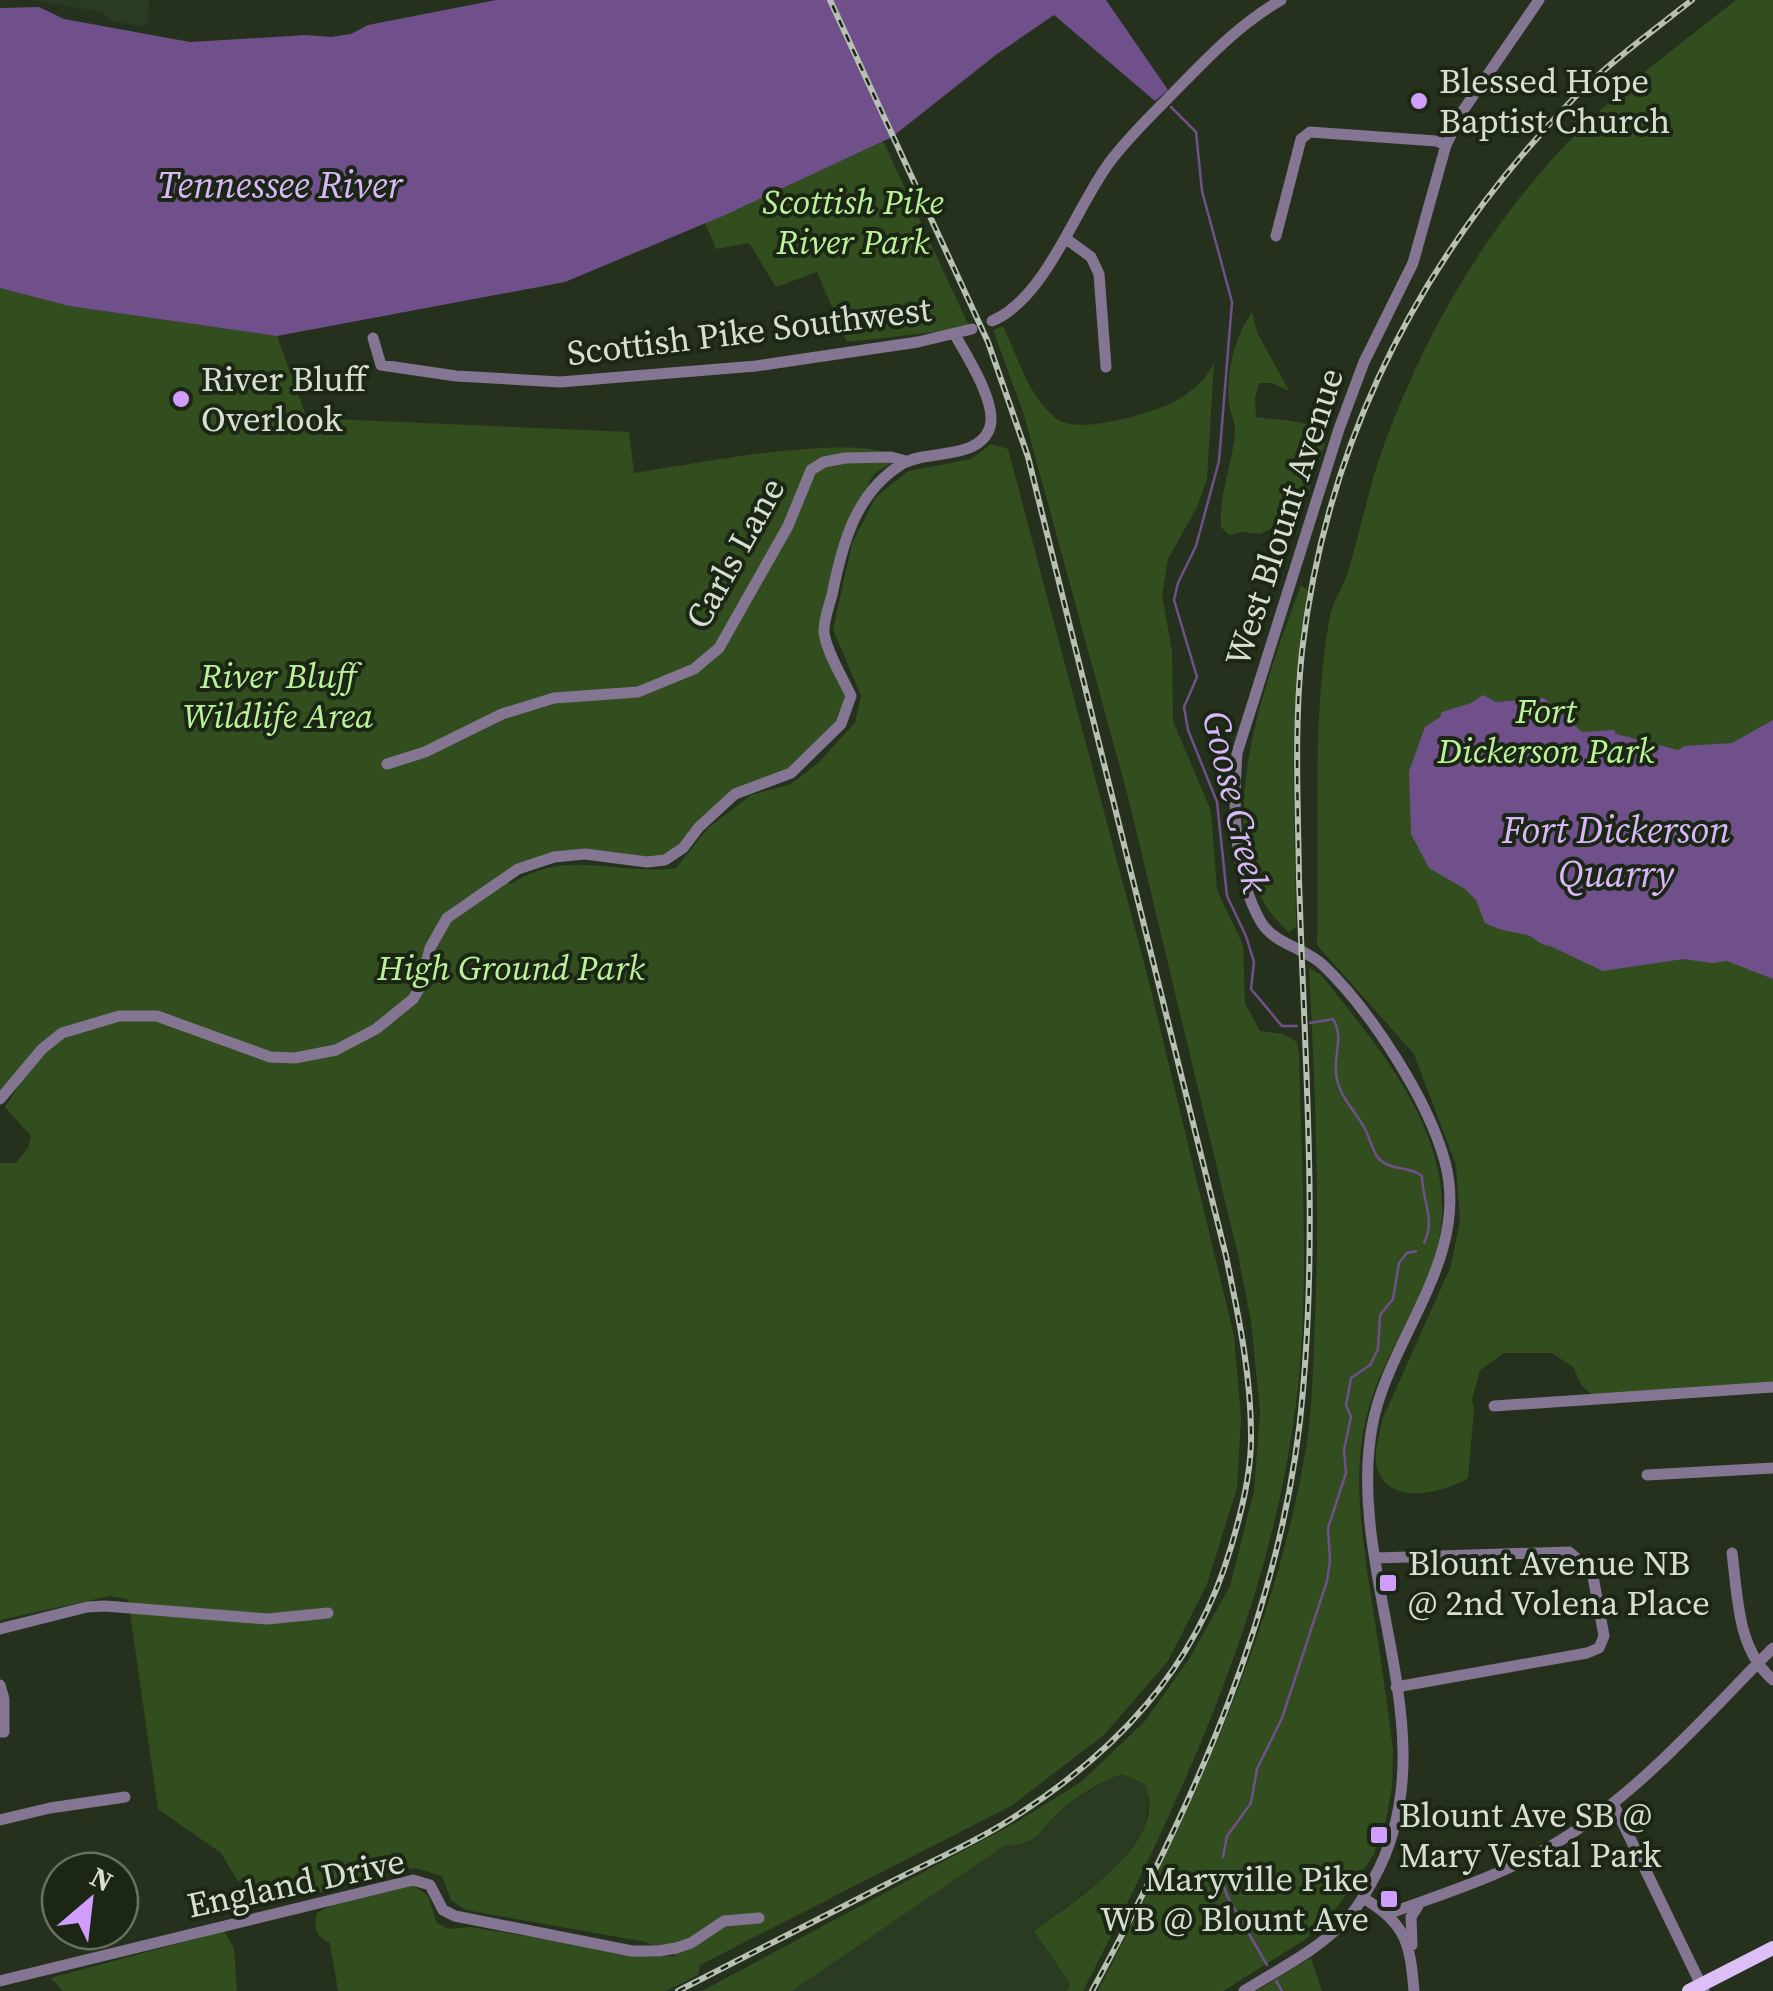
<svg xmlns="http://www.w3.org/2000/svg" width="1773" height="1991" font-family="'Source Serif 4',serif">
  <rect width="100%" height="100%" fill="#25311d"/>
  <path fill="#2b3b21" d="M31,0H149L148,19L146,25L137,26L109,20L102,12Z
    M1122,1774L1145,1784L1149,1793L1145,1827L1116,1869L1034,1931L1070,1985L1067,1991H792L1004,1846L1024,1844L1040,1835L1049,1822L1071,1803L1109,1779Z"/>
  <path fill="#324e1e" d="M1736,0H1773V1383L1591,1394L1582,1386L1573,1367L1552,1353H1504L1480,1370L1472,1400L1474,1410L1468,1478C1443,1493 1389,1507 1377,1468C1373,1455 1380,1433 1382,1420L1451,1266L1460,1220L1456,1165L1414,1054L1317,945C1320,838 1311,728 1329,621C1332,602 1342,590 1348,572C1361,529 1369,485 1385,442C1428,326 1492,218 1580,130C1628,82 1683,42 1736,0Z
    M883,141L969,326L954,330L847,342L817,272L776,287L749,243L716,249L705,223Z
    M0,288L69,306L277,336L307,418L629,432L634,473C691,465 850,432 896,456L895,461L875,473L869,482L868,493L851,526L824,632L851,696L846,715L791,773L735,794L665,860L554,857L504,881L511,884C567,847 617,876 676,868L708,828L751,795L791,784L818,763L855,723L861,695L833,630L852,543L876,497L908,471L971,459L991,444L1008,449L1148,978L1234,1336L1241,1418L1237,1488L1207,1584L1168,1661L1104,1735L1011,1806L700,1965L698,1975L666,1991H338L330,1943C316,1936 313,1929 317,1913L334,1904L413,1885L428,1896L437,1923L449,1929L470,1927L653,1957L677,1956L646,1942L466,1910L451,1900L442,1876L415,1868L328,1892L260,1896L237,1880L221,1853L158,1809L128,1599L110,1596L0,1620V1163H16L28,1148L31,1136L5,1107L18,1087L12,1084L0,1094Z
    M1252,312L1257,332L1289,391L1272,383H1259L1255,398L1256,417C1280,421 1311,418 1327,438L1301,514L1260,534L1243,532L1229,535L1221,527C1219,494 1232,465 1235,433C1236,423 1230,413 1229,402C1226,373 1235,335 1252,312Z
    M1003,326C1018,357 1028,397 1057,419C1078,435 1147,414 1170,404C1186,397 1209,378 1214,362L1207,479L1197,507L1168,559L1162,596L1172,650L1173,721L1211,811L1217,890L1243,945L1245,1003L1260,1031L1284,1034L1297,1042L1299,1054C1301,1148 1307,1242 1302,1335C1290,1571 1189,1784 1083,1991H1067L1070,1984L1034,1931C1071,1903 1172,1842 1145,1784L1122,1774C1097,1782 1068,1802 1050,1821C1042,1830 1039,1838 1027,1842C1020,1845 1012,1845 1004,1846L792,1991H702L1015,1823L1081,1782L1145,1721L1189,1659L1230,1586L1254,1491L1260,1411L1251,1321L1238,1255L1128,797L1023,412L993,330Z
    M1301,585L1308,591C1286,701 1295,815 1296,927L1289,932C1197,854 1267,677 1301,585Z
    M1309,968L1321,975C1385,1055 1472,1154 1432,1265C1411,1323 1373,1372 1363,1434C1355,1479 1361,1525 1367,1570C1376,1630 1386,1690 1393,1750L1392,1787L1386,1820L1373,1856L1332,1914L1306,1939L1223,1991H1098C1185,1821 1272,1644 1305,1454C1313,1410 1313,1363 1315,1318C1320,1201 1315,1085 1309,968Z
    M224,1931L234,1948L237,1991H63L51,1978Z
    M1311,1958L1322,1991H1256Z"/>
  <path fill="#70508b" d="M496,0H1106L1168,90L1155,101L1054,15L997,54L892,137L725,215L565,282L277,336L69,306L0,288V8L39,7L64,19L190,42L306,35L331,37L351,34L368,25Z
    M1483,695L1496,702L1544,698L1582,732L1614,730L1616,734L1678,750L1685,746L1732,743L1773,720V979L1727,961L1712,963L1683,959L1603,971L1550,946C1538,945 1536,938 1527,935C1511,931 1500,931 1485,923L1476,900L1465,889L1429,868L1411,834L1409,771L1425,727L1440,717L1442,712L1471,703Z"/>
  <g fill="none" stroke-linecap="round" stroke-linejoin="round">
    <path stroke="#70508b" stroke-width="2.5" d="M1171,107L1196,132L1202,191L1232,302L1219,461L1196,546L1178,583L1174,600L1197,677L1184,707L1188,730L1217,802L1227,896L1246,936L1254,962L1251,989L1282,1026H1297
      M1310,1023L1333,1019C1344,1037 1334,1053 1336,1073C1338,1096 1355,1110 1365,1129C1370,1138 1372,1151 1379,1159C1391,1171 1410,1166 1422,1176C1422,1200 1436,1220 1424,1243
      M1223,1857L1227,1836L1251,1803L1257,1769L1282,1718L1327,1581L1330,1561L1328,1528L1346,1473L1344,1450L1351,1417L1346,1405L1351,1378L1370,1365L1378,1349L1380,1315L1393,1299L1399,1263L1407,1253L1416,1251
      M1219,1871L1227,1896L1267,1965
      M1276,1981L1282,1991"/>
    <path stroke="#847692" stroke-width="11" d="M1276,236L1301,139L1310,132L1436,141L1446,145
      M1065,238L1091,257L1099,274L1106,367
      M992,321C1046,298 1075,209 1109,163C1129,136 1154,113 1177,89C1210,55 1240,24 1281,0
      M373,338L381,365L456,376L560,382L756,366L918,342L972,329
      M387,764L425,752L502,714L554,698L638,692L694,669L719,648L788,526L811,470L824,462L845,458L891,457L906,461
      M0,1099L42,1049L62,1033L119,1016H157L270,1057L295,1058L336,1050L376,1029L413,999L420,987L430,948L447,918L518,869L554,857L585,854L647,862L665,860L683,848L699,827L735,794L791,773L841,724L851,696C843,678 827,653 824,633C823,622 829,606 832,595C842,545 855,493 902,464C927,449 979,461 990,427C997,403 967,356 955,335
      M1494,1406L1773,1387
      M1647,1475L1773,1468
      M1732,1553C1738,1598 1737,1649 1773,1680
      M1376,1558L1569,1552L1592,1571L1604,1636L1599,1648L1587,1653L1396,1687
      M0,1629L87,1607L105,1606L267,1619L328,1613
      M0,1685L4,1699V1732H0
      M1613,1803L1704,1991
      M0,1820L50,1808L125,1797
      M1363,1898C1406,1923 1410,1943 1414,1991
      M1388,1914C1442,1894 1501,1876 1551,1846C1637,1796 1703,1718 1773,1648
      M1412,1945L1411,1917L1418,1906
      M0,1981L413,1880L430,1885L443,1910L455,1916L632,1951H659L676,1948L691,1943L724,1921L759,1918
      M1244,1991C1277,1970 1315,1952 1343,1923C1356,1911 1365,1895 1373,1880C1453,1738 1345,1577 1372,1427C1388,1338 1471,1259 1445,1162C1428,1099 1370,1010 1323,965C1305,948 1274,944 1261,922C1233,874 1233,807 1237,753L1339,429L1364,362L1413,263L1446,145L1462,112L1539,0"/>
    <path stroke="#ddbff8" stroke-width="14" d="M1689,1991L1773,1948"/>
    <g stroke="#b7c0b2" stroke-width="6">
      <path id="rail" d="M678,1991C748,1955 817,1920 887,1884C927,1863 970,1845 1008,1821C1115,1754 1195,1670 1231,1547C1241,1513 1250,1478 1251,1443C1252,1379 1239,1318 1226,1256L1028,457L988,342L830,0
        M1092,1991C1193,1806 1286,1603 1303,1390C1318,1221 1304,1049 1299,879C1298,804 1294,726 1302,651C1327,435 1424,252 1575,97C1611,61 1653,31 1692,0"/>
    </g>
    <use href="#rail" stroke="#1b2714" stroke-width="2.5" stroke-dasharray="8" stroke-linecap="butt"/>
  </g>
  <g fill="#d19dfe" stroke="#1b2714" stroke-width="4">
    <circle cx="1419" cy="101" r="10"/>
    <circle cx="181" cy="399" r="10"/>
    <rect x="1378" y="1573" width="20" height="20" rx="5"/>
    <rect x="1369" y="1825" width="20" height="20" rx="5"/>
    <rect x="1379" y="1889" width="20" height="20" rx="5"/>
  </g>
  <g text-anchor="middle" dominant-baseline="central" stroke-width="8" stroke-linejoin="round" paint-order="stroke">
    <g font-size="35" fill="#d7dfd2" stroke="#1b2714" text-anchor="start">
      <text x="1439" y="81">Blessed Hope<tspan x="1439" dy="40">Baptist Church</tspan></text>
      <text x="201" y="379">River Bluff<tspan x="201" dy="40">Overlook</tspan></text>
      <text x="1408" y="1563">Blount Avenue NB<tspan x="1408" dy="40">@ 2nd Volena Place</tspan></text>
      <text x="1399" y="1815">Blount Ave SB @<tspan x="1399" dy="40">Mary Vestal Park</tspan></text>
      <text x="1369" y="1879" text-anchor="end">Maryville Pike<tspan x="1369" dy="40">WB @ Blount Ave</tspan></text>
    </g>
    <g font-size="35" font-style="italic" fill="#bcf299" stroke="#1b2714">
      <text x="853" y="202">Scottish Pike<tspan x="853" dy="40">River Park</tspan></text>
      <text x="278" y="676">River Bluff<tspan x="278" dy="40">Wildlife Area</tspan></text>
      <text x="1546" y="711">Fort<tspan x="1546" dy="40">Dickerson Park</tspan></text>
      <text x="511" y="968">High Ground Park</text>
    </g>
    <g font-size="35" fill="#d7dfd2" stroke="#1b2714">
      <text transform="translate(749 331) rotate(-7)">Scottish Pike Southwest</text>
      <text transform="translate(1284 517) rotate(-72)">West Blount Avenue</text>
      <text transform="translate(735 553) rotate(-61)">Carls Lane</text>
      <text transform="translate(296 1883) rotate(-12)">England Drive</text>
    </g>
    <g font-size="38" font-style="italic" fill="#dab6fb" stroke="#1b2714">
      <text x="280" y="185">Tennessee River</text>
      <text transform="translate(1236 802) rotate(77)">Goose Creek</text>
      <text x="1616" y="830">Fort Dickerson<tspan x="1616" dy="44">Quarry</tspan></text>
    </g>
  </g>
  <g transform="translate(90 1901) rotate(28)"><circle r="48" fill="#1b2714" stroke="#667160" stroke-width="2.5"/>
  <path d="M0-8L18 38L0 25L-18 38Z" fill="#d19dfe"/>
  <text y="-15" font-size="28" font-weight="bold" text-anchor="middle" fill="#d7dfd2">N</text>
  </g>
</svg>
